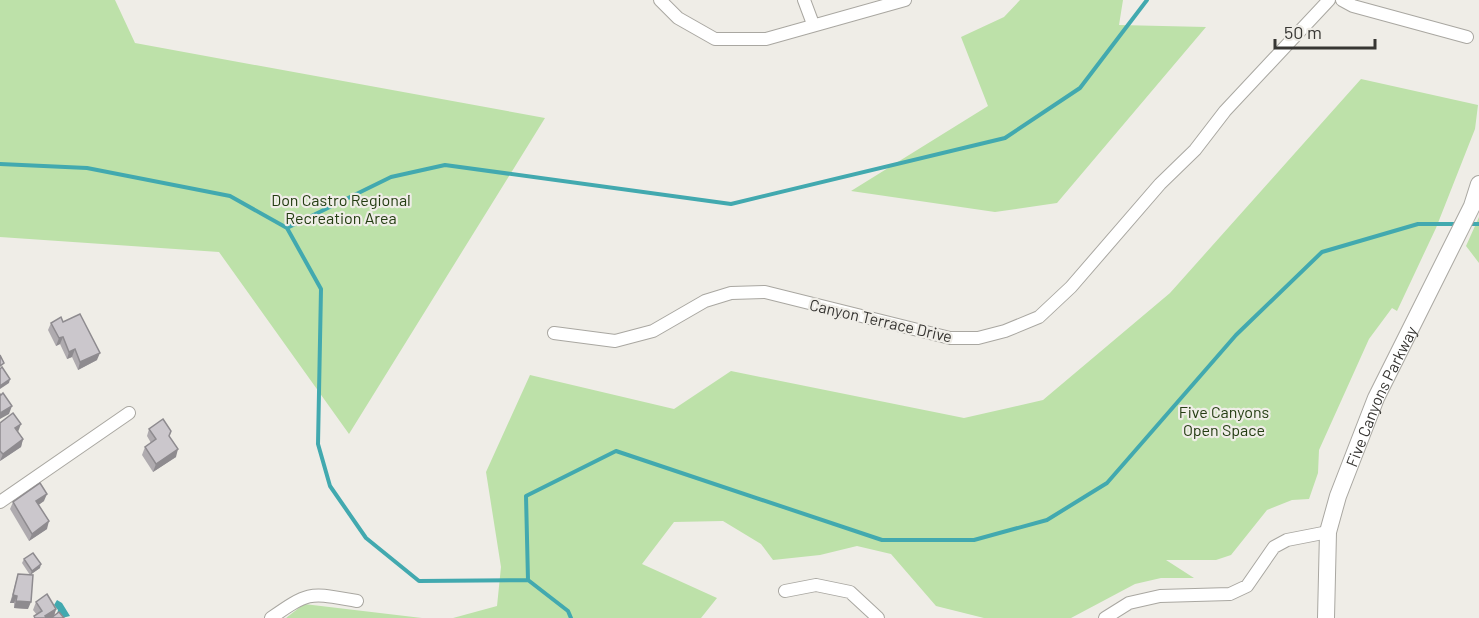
<svg xmlns="http://www.w3.org/2000/svg" width="1479" height="618" font-family="Barlow,sans-serif">
  <rect width="100%" height="100%" fill="#efede7"/>
  <path fill="#bde1a9" d="M0,0H115L135,43L545,118L349,434L219,252L0,237Z
    M1020,0H1123L1119,25L1206,27L1057,203L995,212L851,191L988,106L961,37L1004,17Z
    M1361,79L1478,105L1475,129L1436,228L1397,311L1392,308L1369,339L1319,450L1318,473L1309,499L1292,500L1267,510L1231,555L1216,560H1166L1194,578H1161L1135,584L1071,618H984L936,606L891,554L857,546L820,555L773,560L761,544L723,521L674,522L642,564L717,598L701,618H453L497,606L501,567L486,472L530,375L674,409L731,371L964,418L1043,400L1170,293Z
    M1479,217V263L1466,246Z
    M304,604L422,618H286Z"/>
  <path fill="#42a9af" d="M57,600L62,603L70,616L62,618L57,614L58,610L54,605Z"/>
  <g fill="none" stroke-linecap="round" stroke-linejoin="round">
    <path stroke="#42a9af" stroke-width="4" d="M0,164L87,168L230,196L287,228L321,289L318,444L330,486L366,538L419,581L528,580L568,611L571,618
      M1469,224H1479
      M287,228L391,177L445,165L731,204L1005,138L1080,88L1147,0
      M528,580L526,496L616,451L882,540H974L1047,520L1107,483L1236,335L1322,252L1418,224H1459"/>
    <g stroke="#a9a7a1" stroke-width="14">
      <path id="street" d="M660,0L678,18L715,39H766L905,0
        M804,0L813,24
        M1342,0L1353,6L1467,37
        M554,333L615,341L653,331L705,301L731,293L765,292L950,338H978L1005,331L1039,317L1071,287L1160,184L1195,150L1225,111L1329,0
        M0,502L129,413
        M785,591L816,585L850,592L878,618
        M271,618C311,590 310,593 357,601
        M1105,618L1129,603L1160,596L1230,594L1247,586L1274,547L1287,540L1328,532"/>
    </g>
    <g stroke="#a9a7a1" stroke-width="18">
      <g id="secondary">
        <path id="s1" d="M1326,618L1328,532L1338,496L1376,398L1472,206L1479,184"/>
      </g>
    </g>
    <use href="#street" stroke="#fff" stroke-width="12"/>
    <use href="#secondary" stroke="#fff" stroke-width="16"/>
  </g>
  <path fill="#afabaf" d="M63,322L97,360L78,370L72,357L67,359L60,344L56,346L48,330L51,323Z
    M0,423L18,432L23,439L21,447L0,461Z
    M149,429L169,436L176,457L153,472L142,455L145,447L151,443L147,436Z
    M44,501L38,505L47,529L29,541L10,509L13,502Z
    M24,559L40,568L30,575L22,563Z
    M18,574L28,609L14,608V603H10Z
    M36,602L56,609L54,616L64,618H34L37,615L33,610Z"/>
  <path fill="#8e8b8f" d="M63,337L60,344L56,346L59,338Z
    M75,349L72,357L67,359L69,352Z
    M100,353L97,360L78,370L80,362Z
    M10,379L9,383L0,389V386Z
    M12,406L9,414L0,419V413Z
    M21,424L18,432L15,428Z
    M23,439L21,447L0,461L3,454Z
    M178,449L176,457L153,472L156,464Z
    M47,494L44,501L33,509L36,501Z
    M49,521L47,529L29,541L32,534Z
    M41,564L40,568L30,575L32,571Z
    M13,595L17,596L14,603H10Z
    M16,601L31,602L28,609L14,608Z
    M56,609L54,616L51,618H44L45,616Z"/>
  <path fill="#cbc7cc" stroke="#8e8b8f" stroke-width="1.5" d="M80,314L100,353L80,362L75,349L69,352L63,337L59,338L51,323L61,317L63,322Z
    M0,355L4,363L0,366Z
    M2,367L10,379L0,386V369Z
    M3,393L12,406L0,413V394L1,395Z
    M13,413L21,424L15,428L23,439L3,454L0,451V423Z
    M163,419L171,431L169,436L178,449L156,464L145,447L156,439L149,429Z
    M40,483L47,494L36,501L49,521L32,534L13,502Z
    M33,553L41,564L32,571L24,559Z
    M18,574L33,575L31,602L16,601L17,596L13,595Z
    M47,594L56,609L45,616L47,618H35L34,616L42,611L36,602Z
    M59,612L64,618H51Z"/>
  <g text-anchor="middle" dominant-baseline="central" stroke-width="4.5" stroke-linejoin="round" paint-order="stroke">
    <g font-size="16" fill="#243d12" stroke="#efede7">
      <text x="341" y="199">Don Castro Regional<tspan x="341" dy="18">Recreation Area</tspan></text>
      <text x="1224" y="411">Five Canyons<tspan x="1224" dy="18">Open Space</tspan></text>
    </g>
    <g font-size="16" fill="#373633" stroke="#efede7">
      <text transform="translate(881 320) rotate(13)">Canyon Terrace Drive</text>
      <text stroke="none"><textPath href="#s1" startOffset="232">Five Canyons Parkway</textPath></text>
    </g>
  </g>
  <path d="M1275 39v9h100v-9" fill="none" stroke="#373633" stroke-width="3"/>
  <text x="1284" y="39" font-size="18" fill="#373633" stroke="#efede7" stroke-width="4.5" paint-order="stroke">50 m</text>
</svg>
